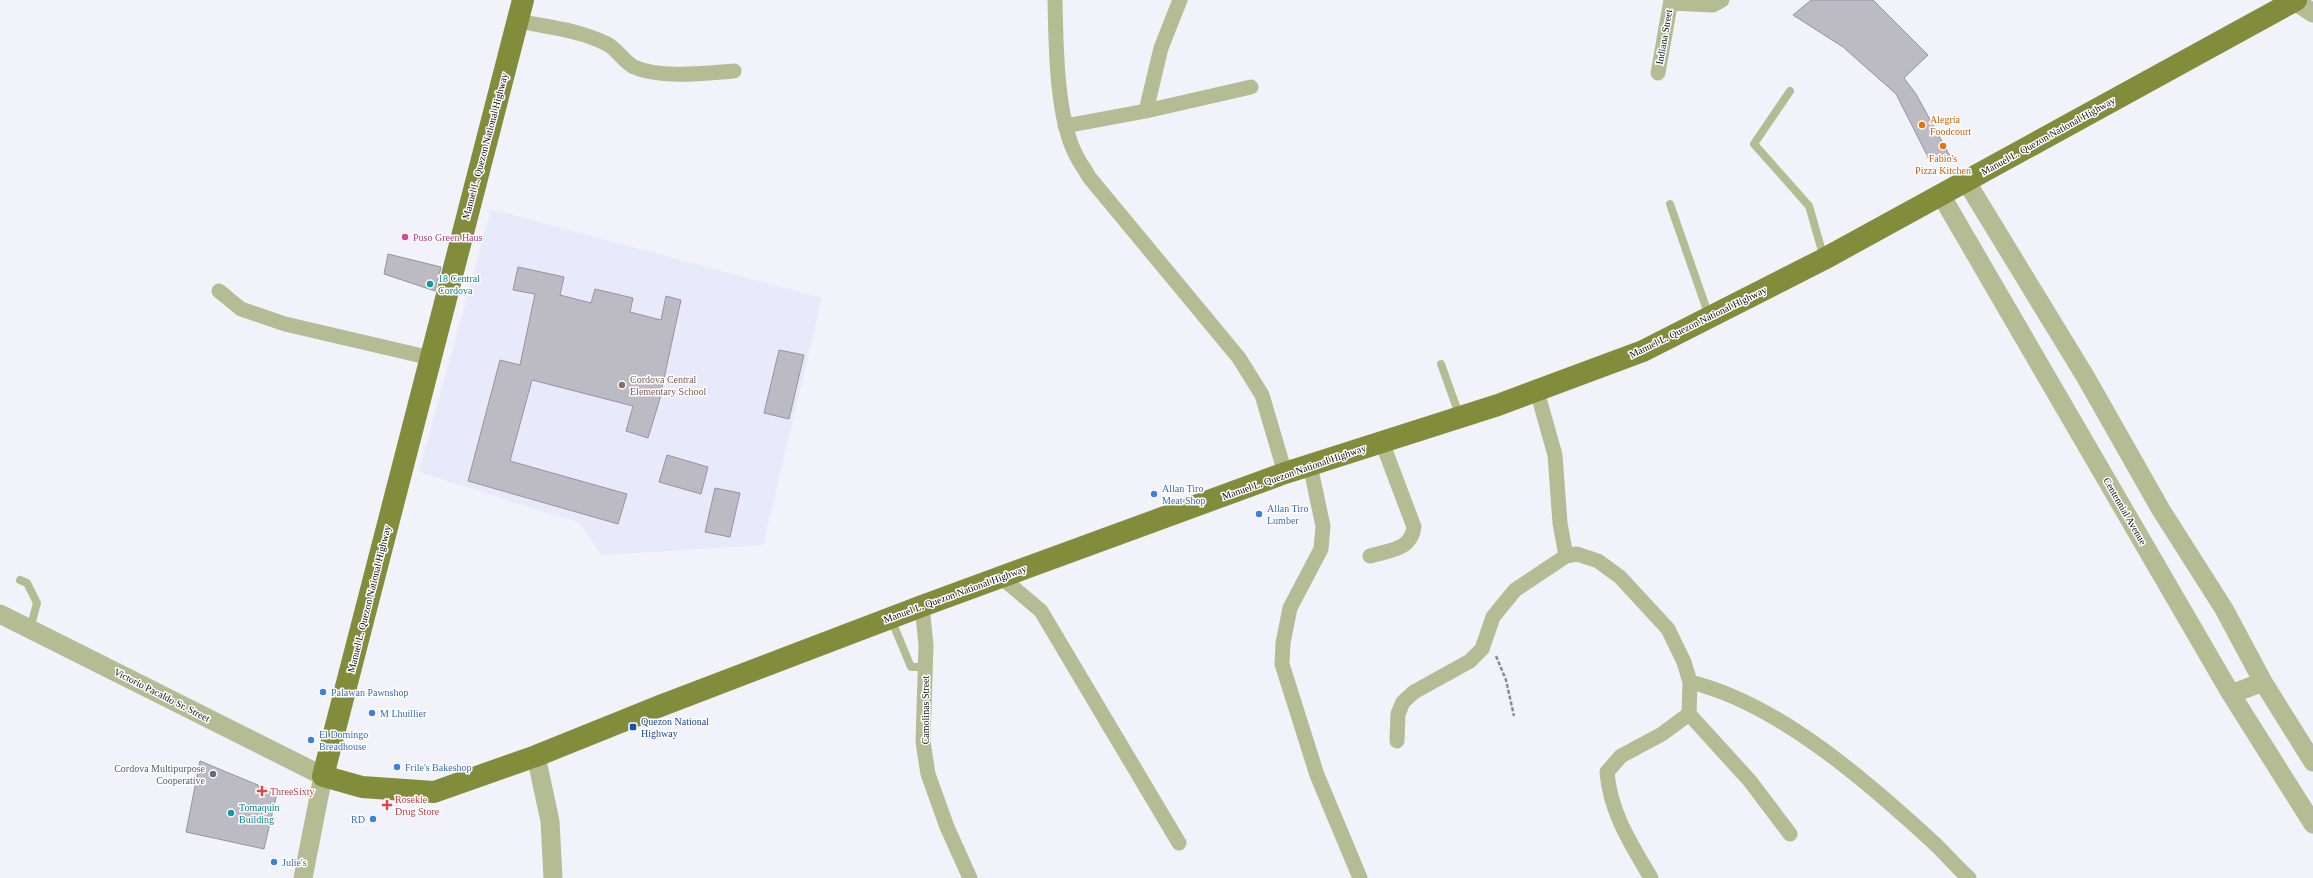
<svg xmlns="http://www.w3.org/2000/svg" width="2313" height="878" font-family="'Times New Roman',serif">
  <rect width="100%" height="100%" fill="#f2f2fb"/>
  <path fill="#e8e9fa" d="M491,209L822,298L763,545L601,555L580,523L419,472Z"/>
  <path fill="#bcbbc4" stroke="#96949d" d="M1811,0H1873L1928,55L1904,78L1916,94L1950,156L1931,163L1896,94L1843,47L1793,15Z
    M388,254L441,267L435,291L384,274Z
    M518,267L564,277L560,295L591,303L595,289L633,298L630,312L661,320L666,296L681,300L661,392H662L648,438L626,431L633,406L532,380L510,461L627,494L618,524L468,481L500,360L520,365L535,294L513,290Z
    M779,350L804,355L789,419L764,413Z
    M667,455L708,467L701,494L659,482Z
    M715,488L740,493L730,537L705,532Z
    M200,761L277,793L264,849L186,832Z"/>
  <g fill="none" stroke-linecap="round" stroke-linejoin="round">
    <path stroke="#8a8a90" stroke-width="2.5" stroke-dasharray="4 2" stroke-linecap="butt" d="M1496,656L1506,680L1514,716"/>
    <path stroke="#b5bc94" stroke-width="8" d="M1790,91L1754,144L1809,206L1824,258
      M1670,204L1709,316
      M1441,364L1460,417
      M20,580L27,583L37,603L30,629
      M891,619L911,667H925"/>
    <path stroke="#b5bc94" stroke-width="15" d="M1055,0C1056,44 1056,114 1075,153C1079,162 1085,169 1089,177L1239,358L1262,395L1285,473
      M1671,3L1713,5L1722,0
      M518,21C547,27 580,30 607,44C617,49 624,62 634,67C661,79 706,73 734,71
      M1658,73L1671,0
      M1146,111L1161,48L1180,0
      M1065,126L1146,111L1251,87
      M219,291L241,309L285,324L431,358
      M1537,391L1555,455L1560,523L1566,556
      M1310,465L1323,526L1321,549L1290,608L1283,643L1282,664L1317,775L1360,878
      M1370,556C1390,550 1411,550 1414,527L1382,442
      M1001,577L1041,611L1179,843
      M922,606L926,645L923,742L928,774L947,827L970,878
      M1690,682C1778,703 1869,783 1934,843C1946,854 1956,867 1969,878
      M1689,714L1750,781L1790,834
      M1397,741L1398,714L1403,702L1414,692L1470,661L1482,649L1493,617L1515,590L1566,556L1577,554L1598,561L1620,577L1668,629L1684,662L1690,682L1689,714L1662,734L1621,756L1607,772C1610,812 1631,844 1651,878"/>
    <path stroke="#b5bc94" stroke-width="19" d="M2295,1L2313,13
      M1966,181L2085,376L2161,510L2224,609L2263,682L2313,762
      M1941,195L2231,694L2313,824
      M0,614L323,776L303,878
      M2231,694L2263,682
      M536,756L550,821L553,878"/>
    <path stroke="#828d3c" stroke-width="22" d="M523,0L323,776L362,787L434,792L536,756L660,706L922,606L1285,473L1498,405L1643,351L1824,259L2296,0"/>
  </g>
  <g fill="#e8710a" stroke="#fff" stroke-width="1.5">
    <circle cx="1922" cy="125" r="4"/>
    <circle cx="1943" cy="146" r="4"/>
  </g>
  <circle fill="#d1479c" stroke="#fff" stroke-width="1.5" cx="405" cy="237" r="4"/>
  <g fill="#0f9aa8" stroke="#fff" stroke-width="1.5">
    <circle cx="430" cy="284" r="4"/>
    <circle cx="231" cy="813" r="4"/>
  </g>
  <circle fill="#8d6e63" stroke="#fff" stroke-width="1.5" cx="622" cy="385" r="4"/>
  <g fill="#3f7fe0" stroke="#fff" stroke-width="1.5">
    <circle cx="1154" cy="494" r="4"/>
    <circle cx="1259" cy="514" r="4"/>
    <circle cx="323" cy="692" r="4"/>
    <circle cx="372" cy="713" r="4"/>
    <circle cx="311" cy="740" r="4"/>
    <circle cx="397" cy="767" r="4"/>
    <circle cx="373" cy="819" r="4"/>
    <circle cx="274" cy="862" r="4"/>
  </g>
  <rect fill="#1a4fb4" stroke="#fff" stroke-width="1.5" x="629" y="723" width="8" height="8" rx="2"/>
  <circle fill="#5c6f8a" stroke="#fff" stroke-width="1.5" cx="213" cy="774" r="4"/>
  <g fill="#e0444e" stroke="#fff" stroke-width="1.5">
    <path d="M260 785h4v4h4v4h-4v4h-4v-4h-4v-4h4z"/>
    <path d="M385 799h4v4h4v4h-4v4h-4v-4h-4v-4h4z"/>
  </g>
  <g text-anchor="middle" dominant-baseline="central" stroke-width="3" stroke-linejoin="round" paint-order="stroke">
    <g font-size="10" fill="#0e0e11" stroke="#fff">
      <text transform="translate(1664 37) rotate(-80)">Indiana Street</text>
      <text transform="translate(2048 136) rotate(-29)">Manuel L. Quezon National Highway</text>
      <text transform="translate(485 146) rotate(-75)">Manuel L. Quezon National Highway</text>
      <text transform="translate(1698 322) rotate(-26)">Manuel L. Quezon National Highway</text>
      <text transform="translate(1294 472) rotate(-19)">Manuel L. Quezon National Highway</text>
      <text transform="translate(2125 511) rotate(60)">Centennial Avenue</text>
      <text transform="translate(955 594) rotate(-20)">Manuel L. Quezon National Highway</text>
      <text transform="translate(369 599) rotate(-76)">Manuel L. Quezon National Highway</text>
      <text transform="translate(162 695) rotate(27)">Victorio Pacaldo Sr. Street</text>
      <text transform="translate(925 710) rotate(-90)">Camolinas Street</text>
    </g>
    <g font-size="10" fill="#c56008" stroke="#fff" text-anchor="start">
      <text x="1930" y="119">Alegria<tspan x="1930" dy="12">Foodcourt</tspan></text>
      <text x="1943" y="158" text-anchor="middle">Fabio's<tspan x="1943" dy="12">Pizza Kitchen</tspan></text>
    </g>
    <g font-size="10" fill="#b23c85" stroke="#fff" text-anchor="start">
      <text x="413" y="237">Puso Green Haus</text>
    </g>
    <g font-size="10" fill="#0d838f" stroke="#fff" text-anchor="start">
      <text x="438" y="278">18 Central<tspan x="438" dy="12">Cordova</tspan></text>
      <text x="239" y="807">Tomaquin<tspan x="239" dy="12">Building</tspan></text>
    </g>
    <g font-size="10" fill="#785e54" stroke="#fff" text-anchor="start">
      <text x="630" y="379">Cordova Central<tspan x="630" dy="12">Elementary School</tspan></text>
    </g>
    <g font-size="10" fill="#366cbe" stroke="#fff" text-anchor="start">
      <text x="1162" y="488">Allan Tiro<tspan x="1162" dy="12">Meat Shop</tspan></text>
      <text x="1267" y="508">Allan Tiro<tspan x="1267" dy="12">Lumber</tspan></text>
      <text x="331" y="692">Palawan Pawnshop</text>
      <text x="380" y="713">M Lhuillier</text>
      <text x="319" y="734">El Domingo<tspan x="319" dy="12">Breadhouse</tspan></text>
      <text x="405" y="767">Frile's Bakeshop</text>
      <text x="365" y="819" text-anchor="end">RD</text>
      <text x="282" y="862">Julie's</text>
    </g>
    <g font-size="10" fill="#164399" stroke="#fff" text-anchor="start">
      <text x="641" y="721">Quezon National<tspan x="641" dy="12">Highway</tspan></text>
    </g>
    <g font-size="10" fill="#4e5e75" stroke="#fff" text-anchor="end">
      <text x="205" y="768">Cordova Multipurpose<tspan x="205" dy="12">Cooperative</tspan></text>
    </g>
    <g font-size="10" fill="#be3a42" stroke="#fff" text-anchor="start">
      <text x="270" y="791">ThreeSixty</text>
      <text x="395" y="799">Rosekie<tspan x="395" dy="12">Drug Store</tspan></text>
    </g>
  </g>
</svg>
